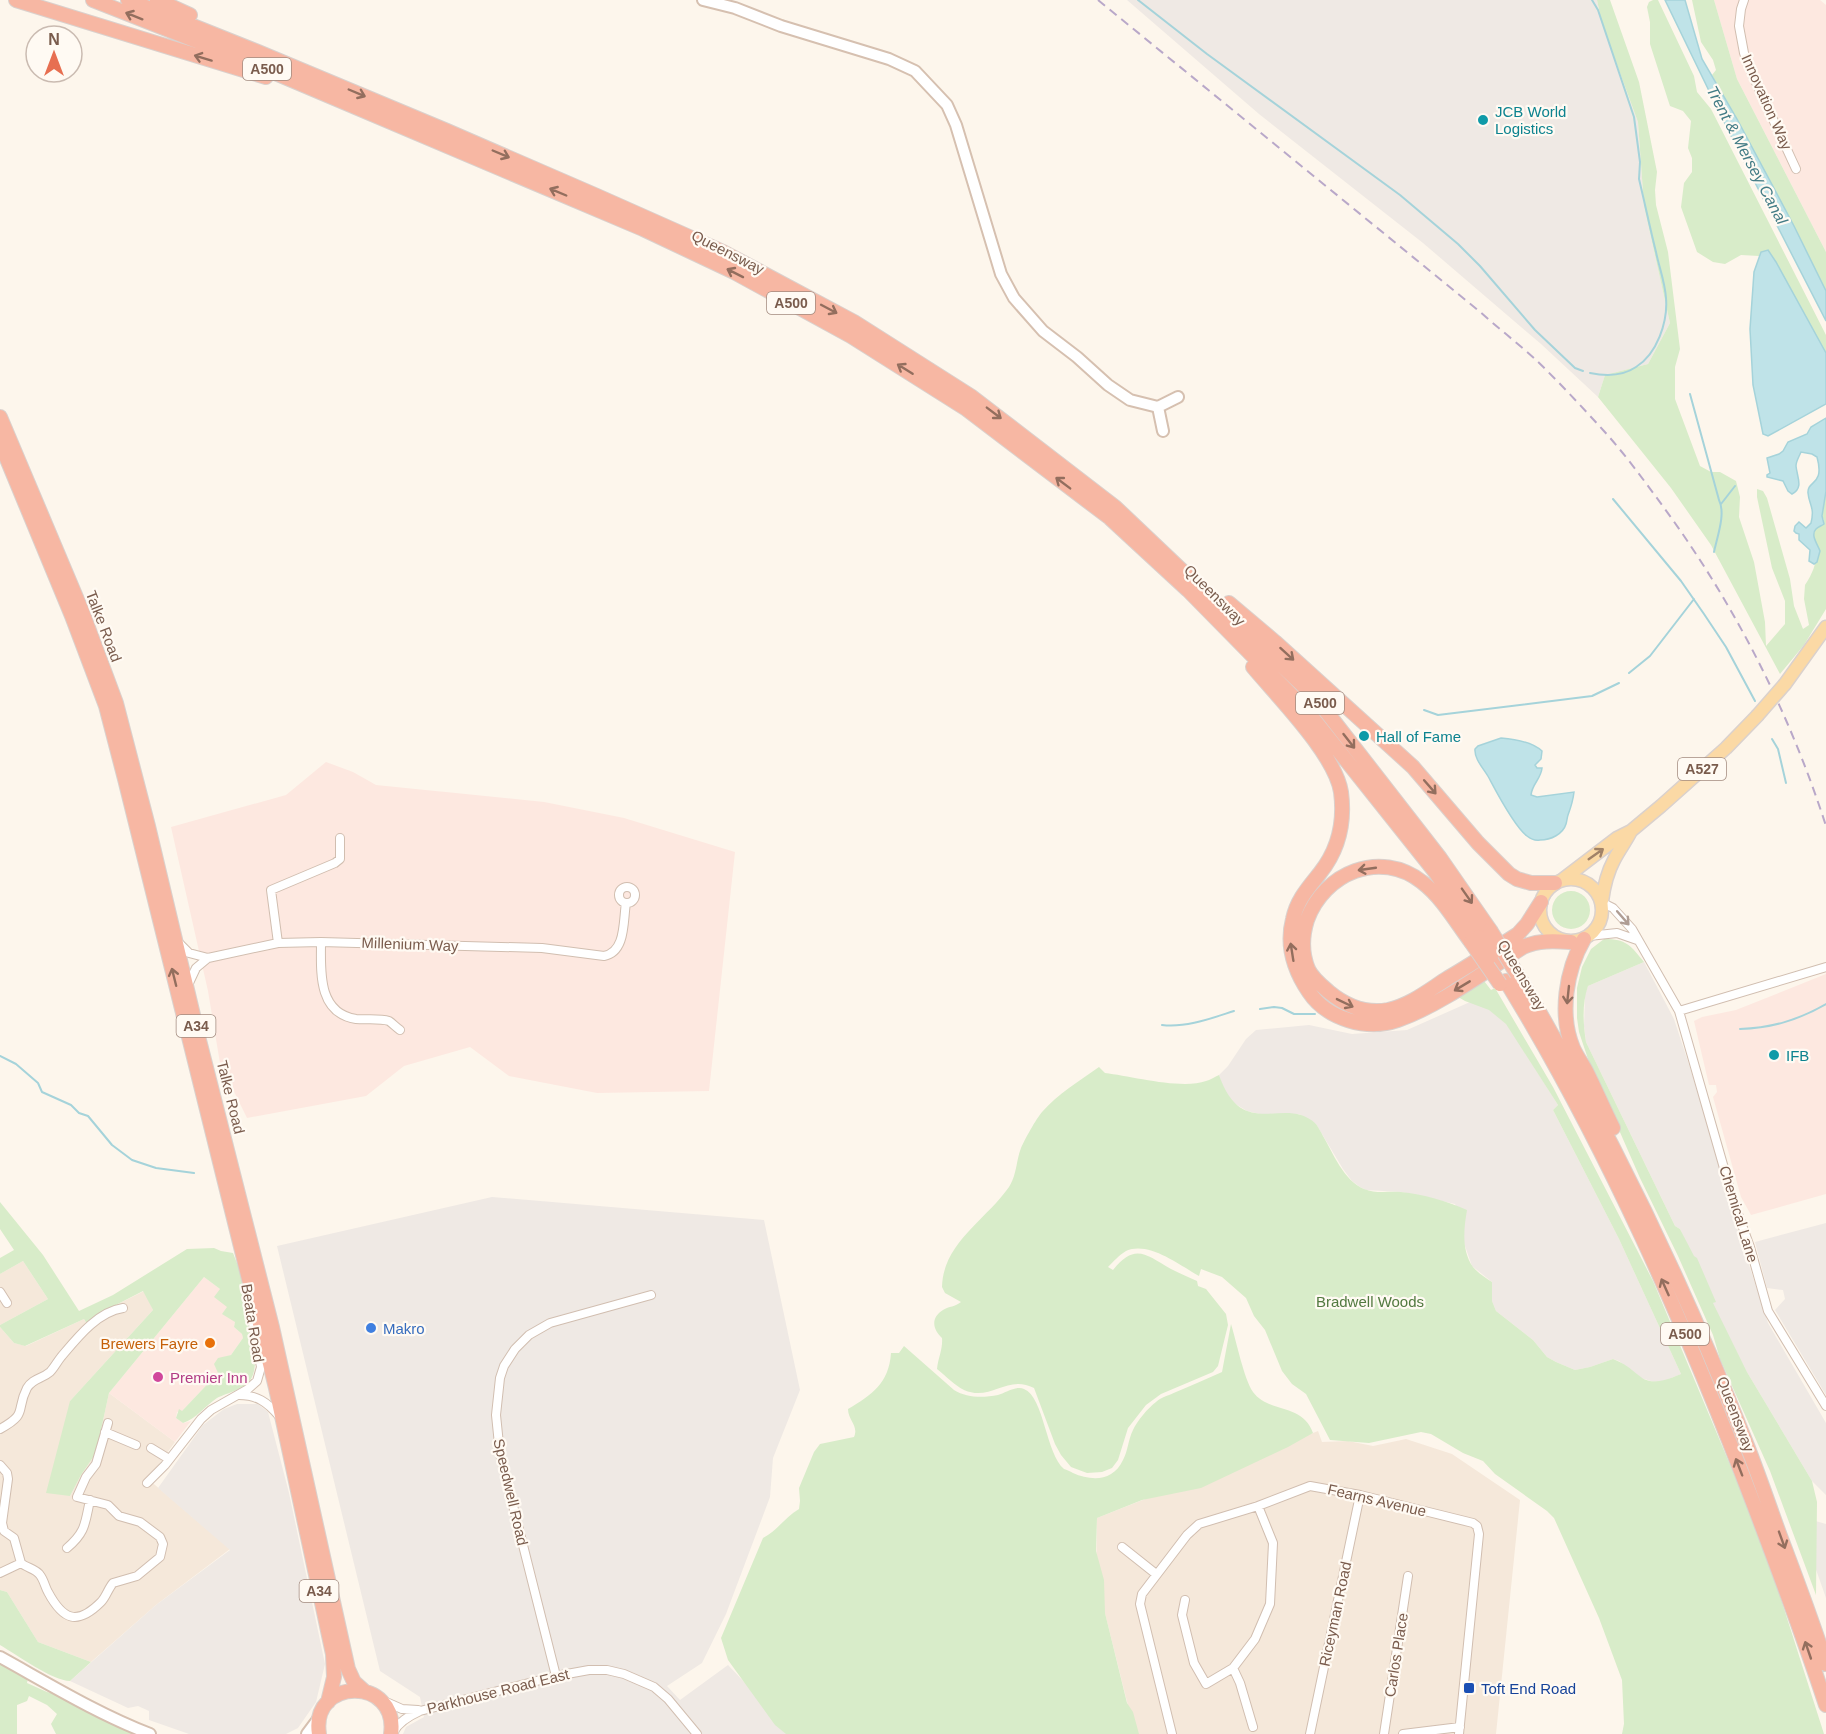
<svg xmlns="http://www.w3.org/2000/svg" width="1826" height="1734" font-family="Arial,sans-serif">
  <rect width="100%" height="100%" fill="#fdf6ec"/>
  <path fill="#f5e8da" d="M23,1261L48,1299L0,1325V1274Z
    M144,1291L153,1310L70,1401V1496L81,1475L96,1453L109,1393L175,1442L148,1479L230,1549L156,1605L91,1662L38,1642L7,1592L0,1590V1327L14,1343L26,1346L84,1319L87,1325L110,1308Z
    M1318,1431L1322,1442L1348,1441L1373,1446L1406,1439L1452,1454L1520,1500L1496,1734H1135L1096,1577L1097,1518Z"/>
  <path fill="#fde8e0" d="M1714,0H1820L1826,5V252L1737,79Z
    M326,762L353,772L376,785L544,802L624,818L735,852L709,1091L597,1093L509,1076L470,1047L404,1066L366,1096L247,1118L220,1063L208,991L171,827L286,795Z
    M1826,974V1194L1751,1215L1741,1197L1713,1097L1717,1092L1716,1085H1709L1694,1021L1702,1017L1736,1010Z
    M204,1277L220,1289L235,1322L234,1327L242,1334L243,1338L231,1355L225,1357L218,1373L182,1411L177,1412L176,1418L183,1423L191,1421L175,1442L109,1393Z"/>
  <path fill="#efe9e4" d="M1127,0H1597L1602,24L1638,122L1644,206L1670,323L1648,364L1605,375L1598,397L1541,344L1423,243L1259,114Z
    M1644,962L1674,1019L1714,1141L1723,1185L1768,1323L1826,1423V1495L1812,1481L1747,1372L1712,1303L1715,1302L1680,1229L1675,1226L1586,1042L1584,1026L1585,994L1588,986Z
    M1488,994L1558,1105L1553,1110L1619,1239L1681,1374L1664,1381L1654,1382L1641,1378L1619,1361L1613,1359L1590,1367L1575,1370L1556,1362L1547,1357L1533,1340L1496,1311L1492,1301V1282L1472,1266L1464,1243V1227L1455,1204L1402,1192L1366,1190L1360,1187L1352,1181L1343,1169L1316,1124L1299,1114L1264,1115L1247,1111L1232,1102L1223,1088L1219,1075L1228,1066L1246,1039L1256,1030L1309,1025L1352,1034L1407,1030Z
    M492,1197L764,1220L800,1390L773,1458L770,1497L726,1614L702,1663L667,1686L680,1700L728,1665L794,1734H403L406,1727L424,1717L420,1697L380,1671L277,1246Z
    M1826,1223V1395L1775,1310L1785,1299L1783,1290L1767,1288L1755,1242Z
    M237,1404H258L268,1412L289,1493L325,1664L316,1702L298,1728L286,1734H189L149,1720V1711L138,1706L128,1708L70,1681L156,1605L230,1550L158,1488L203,1425L224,1409Z
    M1812,1520L1826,1524V1598L1800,1524Z"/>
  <path fill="#d8ecc9" d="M1597,0H1610L1639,82L1657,172L1655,190L1656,205L1668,252L1680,349L1675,367V399L1700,466L1711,472H1720L1736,481L1740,497L1739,517L1754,562L1765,622L1766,646L1785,624V601L1772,568L1757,497V489L1763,491L1767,498L1790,579L1794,606L1803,629L1809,625L1804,599L1805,585C1826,552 1808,553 1815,529L1821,526L1824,520L1822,516L1826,491V609L1804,645L1780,674L1711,545L1671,488L1598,397L1605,375L1648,364L1670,323L1644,206L1638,122L1602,24Z
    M1653,0H1658L1694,76L1697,92L1711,109L1826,335V353L1809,323L1761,252L1759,256L1741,255L1725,264L1713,262L1697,252L1681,207L1684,183L1692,172V158L1688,148L1691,121L1683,111L1670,106L1668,100L1650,44V22L1647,7L1649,2Z
    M1692,0H1714L1737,79L1826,252V291L1794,226L1712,75L1716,70L1713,60L1701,42Z
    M1552 910a19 19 0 1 1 38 0a19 19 0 1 1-38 0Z
    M1604,939C1627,939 1631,946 1644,962L1588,986C1582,1003 1583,1023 1586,1042L1675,1226L1680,1229L1694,1256L1697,1258L1716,1302L1713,1303L1747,1372L1812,1481L1817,1502L1816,1595L1770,1471L1720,1359L1713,1335L1678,1256L1640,1178L1588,1059L1579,1032L1577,1018V988L1582,967L1591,949Z
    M1481,977L1491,990L1495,988L1553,1087L1653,1281L1744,1498L1779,1593L1824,1734H1622L1624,1724L1622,1680L1599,1618L1554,1518L1547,1511L1495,1474L1483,1461L1463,1453L1431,1434L1421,1432L1369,1443L1330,1440L1306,1394L1292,1384L1282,1371L1265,1330L1254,1316L1246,1298L1222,1277L1201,1269L1199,1276C1179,1265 1149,1241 1126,1251C1119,1255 1113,1262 1108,1267L1113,1270C1135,1243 1145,1254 1171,1269C1179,1273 1188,1277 1197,1281L1198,1286L1206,1289L1226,1314L1228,1325L1218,1366L1213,1372L1161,1394L1146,1405L1128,1428L1118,1460L1112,1468L1102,1472L1087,1473L1071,1467L1061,1455L1055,1444L1034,1388C1007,1374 991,1402 964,1390C954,1385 946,1376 937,1369C938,1358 943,1349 942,1338C933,1330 930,1318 943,1310C949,1306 955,1307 961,1302L945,1293L942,1287C943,1243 986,1220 1009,1187C1017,1174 1016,1161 1021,1148C1025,1139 1036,1119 1042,1112C1058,1094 1079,1081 1099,1067L1105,1073C1131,1076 1182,1090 1206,1081C1210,1080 1214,1077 1219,1075C1243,1143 1285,1094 1316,1124C1318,1127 1321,1132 1323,1136C1333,1153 1344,1181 1364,1189C1376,1194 1389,1191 1401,1192C1423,1194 1447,1201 1467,1210C1464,1228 1461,1250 1473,1267C1478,1273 1486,1278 1492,1282V1301L1496,1311L1533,1340L1547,1357L1556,1362L1575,1370L1590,1367L1613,1359C1645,1371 1637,1393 1681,1374L1619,1239L1553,1110L1558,1105L1506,1024L1489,1010L1465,1001L1453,994Z
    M0,1202L43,1255L79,1311L113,1295L187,1249L214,1248L221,1251L233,1253L244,1281L255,1361C255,1367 254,1374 251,1379C245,1389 227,1393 217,1398C205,1406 196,1419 183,1423L176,1418L179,1409L182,1411L218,1373L214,1364L218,1358L231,1355L243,1338L242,1334L234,1327L235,1322L222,1314L227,1307L214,1297L220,1289L204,1277L109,1393L96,1453L81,1475L70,1496L46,1493L70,1401L153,1310L143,1291L110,1308L88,1326L84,1319L25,1346L14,1343L0,1327V1325L48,1299L23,1261L0,1274V1258L14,1250L0,1229Z
    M1231,1324C1236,1340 1244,1379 1253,1392C1268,1413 1303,1403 1313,1433L1288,1447L1201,1488L1142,1500L1097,1518L1096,1551L1104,1580L1105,1613L1127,1703L1133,1712L1139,1734H786L775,1725L728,1660L721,1638L763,1538C777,1531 785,1517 799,1509L800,1501L799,1488L814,1452L820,1444L854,1437C859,1426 848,1420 848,1409C872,1395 889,1383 891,1353H899L904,1346L954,1390C967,1398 983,1398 998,1395C1005,1393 1017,1385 1024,1389C1044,1397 1046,1454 1064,1469C1067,1470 1070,1471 1073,1473C1091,1481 1113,1482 1123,1460C1128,1451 1128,1440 1133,1430C1137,1421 1148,1408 1156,1402C1161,1397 1170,1395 1176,1392C1192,1385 1207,1379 1222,1372Z
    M0,1590L7,1592L38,1642L91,1662L70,1681C53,1681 17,1655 0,1645Z
    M0,1664L28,1678L27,1683L47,1692L61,1695L136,1734H56L51,1724L57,1714L47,1705L29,1696L27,1701L17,1705V1734H0Z"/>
  <path fill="#bfe3e8" stroke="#a5d3da" stroke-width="1.5" d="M1665,0H1685L1702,59L1737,119L1794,226L1826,291V321L1727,128Z
    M1768,250L1776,262L1826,353V404L1768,436L1763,434L1753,385L1750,329L1754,272L1761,252Z
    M1826,418V491L1822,516L1824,524C1821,526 1818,527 1816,529C1810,535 1818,545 1820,551L1817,562L1814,564L1809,561L1810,550L1799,540V534L1796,533L1794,531L1795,526L1799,522L1806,528L1811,523C1815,507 1809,505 1808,493C1807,480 1825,486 1817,457L1812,454L1801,452C1799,457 1796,461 1796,466C1797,477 1804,488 1792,494L1788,491L1783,481L1767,477V475L1770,473L1767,458L1779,454L1783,451L1788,442L1807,434L1811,427Z
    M1501,738C1514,739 1532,742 1542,751L1541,759L1535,765L1537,768H1542C1541,779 1532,784 1531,795L1537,797L1574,792C1573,801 1571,807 1568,815C1567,818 1567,821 1566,824C1563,834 1551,840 1540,840C1535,841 1532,840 1527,836C1514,826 1497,793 1489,778C1484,769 1474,759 1475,749L1478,746Z"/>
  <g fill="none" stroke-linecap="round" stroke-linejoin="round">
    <path stroke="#a5d3da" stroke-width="2" d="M1138,0L1207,54L1400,195L1458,244L1480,266L1535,330L1575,368L1583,371
      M1590,373C1605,376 1623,376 1636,367C1657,354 1668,322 1666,298C1665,282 1659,267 1656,252C1650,228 1645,204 1639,179L1640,162L1634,117L1598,10L1592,0
      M1690,394L1719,500C1726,514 1717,537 1714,552
      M1613,499L1681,581L1704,614L1726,647L1755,701
      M1721,504L1735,486
      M1629,673L1650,656L1694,599
      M1424,710L1438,715L1592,696L1619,683
      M1772,739L1778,749L1786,783
      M1260,1009L1274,1007L1282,1008L1294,1014H1315
      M1162,1025C1186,1028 1212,1018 1234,1011
      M1740,1029C1772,1028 1798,1020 1826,1004
      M0,1056L16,1064L38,1083L42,1092L71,1105L79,1113L88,1116L112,1145L132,1160L156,1168L194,1173"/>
    <g stroke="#d1beb0" stroke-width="10">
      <path id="street" d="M1744,0L1741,9L1739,26L1744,53L1753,76L1796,169
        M619 895a8 8 0 1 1 16 0a8 8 0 1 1-16 0Z
        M1603,903L1613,908L1632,929L1679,1011L1734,1203L1750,1247L1768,1311L1826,1406
        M1589,936L1617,933L1637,940
        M178,942L189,953L208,958L278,943L321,942L542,948L604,956C626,952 623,921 626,903
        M321,942C321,970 317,1013 356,1019C366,1020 379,1018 389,1021C392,1023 396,1027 400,1030
        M278,943L271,890L335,863L340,859V838
        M188,985L196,968L208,958
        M1679,1011L1826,967
        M0,1292L7,1303
        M239,1395C257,1395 267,1402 279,1416
        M0,1429C29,1413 15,1411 27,1388C33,1378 42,1379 50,1372C54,1368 57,1362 61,1357C77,1338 97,1312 123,1308
        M105,1432L136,1445
        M151,1448L169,1459
        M0,1465L7,1473L8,1479L2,1523L4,1531L14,1538L21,1563
        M147,1483L165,1465L201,1419L211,1410L248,1389L257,1381L261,1367L251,1313
        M1122,1547L1156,1574
        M67,1548C86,1532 85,1523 90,1500
        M0,1573L21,1563C27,1568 36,1569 40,1575C44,1580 45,1587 48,1592C63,1620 77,1626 101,1602C106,1597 108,1589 113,1583L137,1576L160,1557L163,1544L160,1537L140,1522L119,1516L108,1505L77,1497L86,1477L96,1464L108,1423
        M1185,1600L1182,1615L1194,1663L1206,1684L1233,1668L1255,1639L1270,1604L1273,1543L1258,1506
        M1233,1668L1240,1683L1253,1727
        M556,1676L500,1454L496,1415L500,1378L504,1366L515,1349L529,1335L550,1323L651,1295
        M384,1701L402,1709L418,1710
        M393,1733C398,1722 409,1716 420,1711L556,1676L589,1670H607L624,1674L654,1687L668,1699L697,1734
        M1172,1734L1140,1604L1142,1594L1187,1535L1199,1524L1258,1506L1310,1486L1360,1495L1473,1523L1477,1526L1479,1534L1459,1734
        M1310,1734L1360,1495
        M1384,1734L1408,1576
        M1403,1734L1460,1727"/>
    </g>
    <g stroke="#d6c0b0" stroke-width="14">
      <path id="secondary" d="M703,0L735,8L781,26L889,59L915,71L947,105L956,125L1001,274L1014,298L1043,331L1077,357L1108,385L1130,400L1158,407L1178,397
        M1158,407L1163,431
        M0,1657C49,1684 98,1714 150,1734
        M307,1734L319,1718"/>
    </g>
    <g stroke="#dad1cd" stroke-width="15">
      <path id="primary" d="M1785,684L1826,627
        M1540 910a31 31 0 1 1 62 0a31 31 0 1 1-62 0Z
        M1562,880L1617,838L1631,831L1661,806L1726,748L1757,716
        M1602,901C1604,886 1607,873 1614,860C1619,850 1626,841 1631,831"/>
    </g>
    <g stroke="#dad1cd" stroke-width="16">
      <path id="highway" d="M16,0L266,77
        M93,0L240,58L643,229L734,272L851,336L965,408L1110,518L1188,590L1307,711L1436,873L1479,937
        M128,0L258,52L447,131L597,196L723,252L854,322L972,397L1115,507L1315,697L1440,858L1490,930
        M157,0L190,15
        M0,417L81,609L116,703L148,826L199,1040L272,1327L348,1669L354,1682L364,1691
        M0,442L72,616L106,706L125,779L276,1388L333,1654L334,1677L328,1702
        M1229,603L1275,642L1413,767L1478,843L1509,874L1517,879L1531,883H1555
        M1253,667C1278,697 1335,754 1341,792C1345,822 1339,849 1320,873C1308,888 1297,900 1293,919C1286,946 1294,970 1309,992C1327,1019 1367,1031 1398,1020C1442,1004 1484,972 1523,947C1539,940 1554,941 1571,942
        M1584,939C1566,970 1559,1015 1573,1048C1577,1057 1583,1065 1587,1073C1596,1091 1604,1110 1613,1128
        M1471,942C1456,922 1442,897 1422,882C1380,849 1324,873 1307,920C1302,936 1301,952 1308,969C1312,978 1322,986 1329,992C1346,1006 1366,1014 1388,1010C1411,1005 1429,990 1448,978C1472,964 1495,949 1518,934L1527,924L1541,902
        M1517,974C1605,1122 1681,1278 1744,1438C1757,1470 1768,1503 1780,1536C1796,1578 1812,1621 1826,1664
        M1506,981C1607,1146 1685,1324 1754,1505C1779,1571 1804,1638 1826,1705
        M319,1734C310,1677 399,1676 391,1734"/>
    </g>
    <use href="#street" stroke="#fff" stroke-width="8"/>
    <use href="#secondary" stroke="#fff" stroke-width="10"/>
    <use href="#primary" stroke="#fbd9a5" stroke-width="12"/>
    <use href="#highway" stroke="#f7b7a3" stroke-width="14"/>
    <path stroke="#b9a8c9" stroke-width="2" stroke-dasharray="9 6" stroke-linecap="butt" d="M1098,0L1479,311C1497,327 1516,342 1534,358C1558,381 1581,406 1603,430C1624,453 1643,479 1662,505C1734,603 1789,711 1826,826"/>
    <g stroke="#dad1cd" stroke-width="15" stroke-linecap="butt">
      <path id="primary-bridge" d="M1757,716L1785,684"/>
    </g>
    <g stroke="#dad1cd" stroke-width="16" stroke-linecap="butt">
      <path id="highway-bridge" d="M1490,930L1517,974
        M1479,937L1491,956
        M1471,942L1500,984"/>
    </g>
    <use href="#primary-bridge" stroke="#fbd9a5" stroke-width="12"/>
    <use href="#highway-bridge" stroke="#f7b7a3" stroke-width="14"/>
  </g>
  <defs><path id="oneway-shaft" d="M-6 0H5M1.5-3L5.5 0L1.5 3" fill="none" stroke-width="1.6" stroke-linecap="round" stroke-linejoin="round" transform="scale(1.5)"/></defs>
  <g stroke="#936e5e">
    <use href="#oneway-shaft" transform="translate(134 16) rotate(-158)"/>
    <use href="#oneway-shaft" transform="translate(203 58) rotate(-163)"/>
    <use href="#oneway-shaft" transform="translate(357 93) rotate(23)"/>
    <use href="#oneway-shaft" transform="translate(501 154) rotate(23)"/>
    <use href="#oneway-shaft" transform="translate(558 192) rotate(-157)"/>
    <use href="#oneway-shaft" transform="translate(735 273) rotate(-153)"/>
    <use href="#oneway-shaft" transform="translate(829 309) rotate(28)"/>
    <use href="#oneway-shaft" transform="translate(905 369) rotate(-148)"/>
    <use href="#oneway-shaft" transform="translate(994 413) rotate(37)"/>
    <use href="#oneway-shaft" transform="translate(1063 483) rotate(-143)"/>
    <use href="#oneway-shaft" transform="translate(1287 654) rotate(42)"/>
    <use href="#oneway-shaft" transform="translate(1349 741) rotate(52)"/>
    <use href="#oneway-shaft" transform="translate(1430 787) rotate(49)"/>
    <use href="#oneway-shaft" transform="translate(1367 869) rotate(172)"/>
    <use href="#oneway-shaft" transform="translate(1467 896) rotate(55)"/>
    <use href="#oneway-shaft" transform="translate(1292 952) rotate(-99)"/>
    <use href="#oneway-shaft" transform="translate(174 977) rotate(-104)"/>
    <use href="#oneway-shaft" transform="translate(1462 986) rotate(149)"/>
    <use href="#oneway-shaft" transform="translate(1568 995) rotate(96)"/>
    <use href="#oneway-shaft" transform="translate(1345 1003) rotate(26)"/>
    <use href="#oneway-shaft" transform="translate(1665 1287) rotate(-114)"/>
    <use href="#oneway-shaft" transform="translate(1739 1467) rotate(-111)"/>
    <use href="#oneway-shaft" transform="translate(1782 1540) rotate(70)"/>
    <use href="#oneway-shaft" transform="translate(1808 1650) rotate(-109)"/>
  </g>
  <use stroke="#a18267" href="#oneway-shaft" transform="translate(1596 854) rotate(-35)"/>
  <use stroke="#af9d94" href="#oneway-shaft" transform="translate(1623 918) rotate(49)"/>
  <g fill="#0f9aa8" stroke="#fffaf3" stroke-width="2">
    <circle cx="1483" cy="120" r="6"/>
    <circle cx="1364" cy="736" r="6"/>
    <circle cx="1774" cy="1055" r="6"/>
  </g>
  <circle fill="#3f7fe0" stroke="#fffaf3" stroke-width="2" cx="371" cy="1328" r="6"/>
  <circle fill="#e8710a" stroke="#fffaf3" stroke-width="2" cx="210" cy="1343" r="6"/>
  <circle fill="#d1479c" stroke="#fffaf3" stroke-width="2" cx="158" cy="1377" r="6"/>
  <rect fill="#1a4fb4" stroke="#fffaf3" stroke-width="2" x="1463" y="1682" width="12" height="12" rx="3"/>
  <g text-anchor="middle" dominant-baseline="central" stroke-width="4.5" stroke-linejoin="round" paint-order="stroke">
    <g fill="#fffaf3" stroke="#a28b7f" stroke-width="1.5">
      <rect x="243" y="58" width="48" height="22" rx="4.5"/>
      <rect x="767" y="292" width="48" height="22" rx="4.5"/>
      <rect x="1296" y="692" width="48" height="22" rx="4.5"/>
      <rect x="1678" y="758" width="48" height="22" rx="4.5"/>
      <rect x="176.5" y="1015" width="39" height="22" rx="4.5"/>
      <rect x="1661" y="1323" width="48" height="22" rx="4.5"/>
      <rect x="299.5" y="1580" width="39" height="22" rx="4.5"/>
    </g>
    <g font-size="14" font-weight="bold" fill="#7a5c4d">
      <text x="267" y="69">A500</text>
      <text x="791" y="303">A500</text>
      <text x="1320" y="703">A500</text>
      <text x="1702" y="769">A527</text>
      <text x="196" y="1026">A34</text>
      <text x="1685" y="1334">A500</text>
      <text x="319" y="1591">A34</text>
    </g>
    <g font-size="15" fill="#7a5c4d" stroke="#fffaf3">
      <text transform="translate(1767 102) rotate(66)">Innovation Way</text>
      <text transform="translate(728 252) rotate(27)">Queensway</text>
      <text transform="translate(1215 595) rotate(45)">Queensway</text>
      <text transform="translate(104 626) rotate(69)">Talke Road</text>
      <text transform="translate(410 944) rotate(2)">Millenium Way</text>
      <text transform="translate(1522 975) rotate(59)">Queensway</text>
      <text transform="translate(231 1097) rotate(76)">Talke Road</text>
      <text transform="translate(1739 1214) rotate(73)">Chemical Lane</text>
      <text transform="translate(253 1323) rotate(81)">Beata Road</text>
      <text transform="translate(1736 1414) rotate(69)">Queensway</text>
      <text transform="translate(511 1492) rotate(77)">Speedwell Road</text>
      <text transform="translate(1377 1500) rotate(13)">Fearns Avenue</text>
      <text transform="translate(1335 1614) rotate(-78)">Riceyman Road</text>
      <text transform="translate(1396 1655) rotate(-81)">Carlos Place</text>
      <text transform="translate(498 1691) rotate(-14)">Parkhouse Road East</text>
    </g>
    <g font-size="15" fill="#0d838f" stroke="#fffaf3" text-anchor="start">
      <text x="1495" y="111">JCB World<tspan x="1495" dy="17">Logistics</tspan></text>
      <text x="1376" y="736">Hall of Fame</text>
      <text x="1786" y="1055">IFB</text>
    </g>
    <g font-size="15" fill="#537a41" stroke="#fffaf3">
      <text x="1370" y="1301">Bradwell Woods</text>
    </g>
    <g font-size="15" fill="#366cbe" stroke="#fffaf3" text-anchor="start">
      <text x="383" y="1328">Makro</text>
    </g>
    <g font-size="15" fill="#c56008" stroke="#fffaf3" text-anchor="end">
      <text x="198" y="1343">Brewers Fayre</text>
    </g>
    <g font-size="15" fill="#b23c85" stroke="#fffaf3" text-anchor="start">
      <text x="170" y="1377">Premier Inn</text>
    </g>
    <g font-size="15" fill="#164399" stroke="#fffaf3" text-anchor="start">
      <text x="1481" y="1688">Toft End Road</text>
    </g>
    <g font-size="16" font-style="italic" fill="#437c86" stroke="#fffaf3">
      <text transform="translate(1747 155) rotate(62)">Trent &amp; Mersey Canal</text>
    </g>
  </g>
  <g transform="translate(54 54)"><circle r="28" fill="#fffaf3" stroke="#cabbb1" stroke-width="1.5"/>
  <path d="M0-4.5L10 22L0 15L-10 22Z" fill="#e76f51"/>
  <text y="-9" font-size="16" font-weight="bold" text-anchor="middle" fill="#7a5c4d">N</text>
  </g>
</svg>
